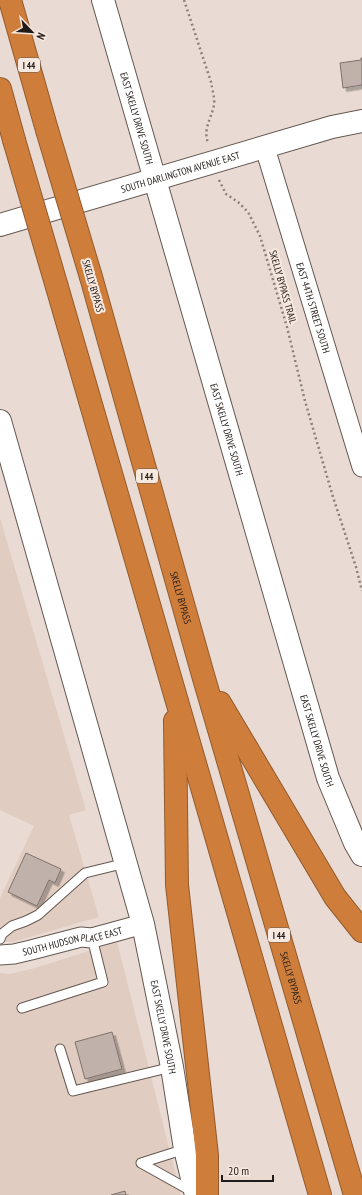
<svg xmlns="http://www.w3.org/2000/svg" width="362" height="1195" font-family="'PT Sans Narrow',sans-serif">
  <defs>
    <filter id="shadow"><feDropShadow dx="3.5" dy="3.5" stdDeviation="0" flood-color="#0004"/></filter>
  </defs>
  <rect width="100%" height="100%" fill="#e9dbd3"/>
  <path fill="#e1ccc1" d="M0,518L86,810L69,815L99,917L12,942L0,941V898L34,826L0,810Z
    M117,942L181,1195H0V973L10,974L35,968Z"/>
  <path fill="#c0b2ab" stroke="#7e716b" filter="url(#shadow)" d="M361,58H362V85L343,88L340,63L361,60Z
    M26,853L61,869L55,883L49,880L37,906L8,892Z
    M112,1032L122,1069L85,1079L75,1042Z
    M125,1191L126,1195H111Z"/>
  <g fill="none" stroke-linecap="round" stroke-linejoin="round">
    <g stroke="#645851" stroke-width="11">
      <path id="service" d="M0,939L2,934L12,926L26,921L38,915L85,873L126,863
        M22,1008L103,982L92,938
        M60,1049L73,1091L172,1067
        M141,1163L193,1192
        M141,1163L185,1149"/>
    </g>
    <g stroke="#645851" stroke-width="21">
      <g id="minor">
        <path id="s1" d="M265,148L362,467"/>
        <path id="s2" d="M0,955L14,954L31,950L81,937L92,938L143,924"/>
      </g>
    </g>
    <g stroke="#645851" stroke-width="24">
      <g id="tertiary">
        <path id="s3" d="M0,225L332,127L362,121"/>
      </g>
    </g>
    <g stroke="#645851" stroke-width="24">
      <g id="secondary">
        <path id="s4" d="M103,0L328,778L355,843L362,855"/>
        <path id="s5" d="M0,421L143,924L172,1067L185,1149L196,1195"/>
      </g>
    </g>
    <g stroke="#925b2e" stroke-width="24">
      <g id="motorway">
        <path d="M10,0L47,130"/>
        <path d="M0,89L14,140"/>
        <path id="s6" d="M91,277L203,675L355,1195"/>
        <path d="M57,287L320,1195"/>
        <path d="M220,703L335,897L362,931"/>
        <path d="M175,721L177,885L207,1155V1195"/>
      </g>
    </g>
    <path stroke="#8a817b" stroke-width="2.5" stroke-dasharray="2 3" stroke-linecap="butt" d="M184,0L211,82C212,89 215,98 214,105C211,120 203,128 208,143
      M219,180L226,194L238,202L248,212L260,236L287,327L305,401L333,497L356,567L362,591"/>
    <use href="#service" stroke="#fff" stroke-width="9"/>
    <use href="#minor" stroke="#fff" stroke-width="19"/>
    <use href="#tertiary" stroke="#fff" stroke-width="22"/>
    <use href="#secondary" stroke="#fff" stroke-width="22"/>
    <use href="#motorway" stroke="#cf7d3a" stroke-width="22"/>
    <g stroke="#925b2e" stroke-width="24" stroke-linecap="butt">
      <path id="motorway-bridge" d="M47,130L91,277
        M14,140L57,287"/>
    </g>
    <use href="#motorway-bridge" stroke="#cf7d3a" stroke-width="22"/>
  </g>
  <g text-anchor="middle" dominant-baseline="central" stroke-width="4" stroke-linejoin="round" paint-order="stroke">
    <g fill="#f7e9e0" stroke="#615a55" stroke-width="1">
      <rect x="18" y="58" width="22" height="14" rx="3"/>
      <rect x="136" y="469" width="22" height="14" rx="3"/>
      <rect x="268" y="928" width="22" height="14" rx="3"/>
    </g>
    <g font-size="9" font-weight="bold" fill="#211c19">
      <text x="29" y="65">I 44</text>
      <text x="147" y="476">I 44</text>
      <text x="279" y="935">I 44</text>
    </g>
    <g font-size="10" fill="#211c19" stroke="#f7e9e0">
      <text stroke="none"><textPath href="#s4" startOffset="123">EAST SKELLY DRIVE SOUTH</textPath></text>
      <text stroke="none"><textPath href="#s3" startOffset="188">SOUTH DARLINGTON AVENUE EAST</textPath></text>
      <text transform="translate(93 286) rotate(74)">SKELLY BYPASS</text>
      <text transform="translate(283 287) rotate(74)">SKELLY BYPASS TRAIL</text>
      <text stroke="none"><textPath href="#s1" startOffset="167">EAST 44TH STREET SOUTH</textPath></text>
      <text stroke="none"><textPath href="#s4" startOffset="447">EAST SKELLY DRIVE SOUTH</textPath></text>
      <text stroke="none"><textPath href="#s6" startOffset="333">SKELLY BYPASS</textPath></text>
      <text stroke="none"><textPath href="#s4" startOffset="771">EAST SKELLY DRIVE SOUTH</textPath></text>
      <text stroke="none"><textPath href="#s2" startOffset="74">SOUTH HUDSON PLACE EAST</textPath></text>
      <text stroke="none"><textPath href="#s6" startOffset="729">SKELLY BYPASS</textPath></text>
      <text stroke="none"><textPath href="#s5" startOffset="628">EAST SKELLY DRIVE SOUTH</textPath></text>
    </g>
  </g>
  <g transform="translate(32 32) rotate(115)" stroke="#f7e9e0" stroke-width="3" paint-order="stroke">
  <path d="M0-3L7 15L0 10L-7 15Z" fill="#211c19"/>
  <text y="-6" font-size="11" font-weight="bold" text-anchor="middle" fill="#211c19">N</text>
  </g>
  <path d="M222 1175v6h51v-6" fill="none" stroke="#211c19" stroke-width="2"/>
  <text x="228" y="1175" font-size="12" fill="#211c19" stroke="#f7e9e0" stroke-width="3" paint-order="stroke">20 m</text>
</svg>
